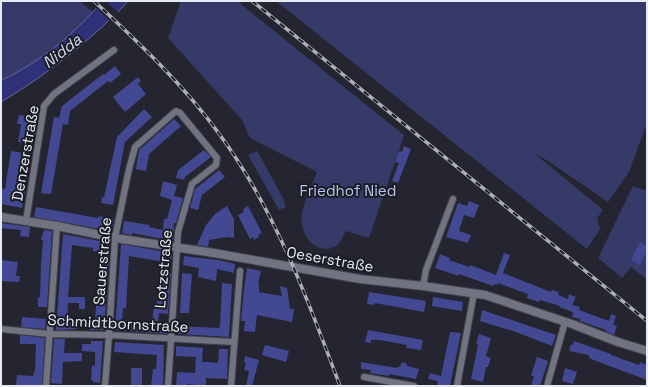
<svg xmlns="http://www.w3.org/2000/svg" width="648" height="387" font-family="'Space Grotesk',sans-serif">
  <rect width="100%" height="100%" fill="#242530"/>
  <path fill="#363a68" d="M1,1H79L93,12C69,38 35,68 1,80Z
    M181,1H237L404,135L369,238L346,231C343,235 342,241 338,244C336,247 330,248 327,249C309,249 299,229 302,213C305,199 312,185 317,172L250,138L242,120L168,38Z
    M276,1H647V123L629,172L608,202L548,161L535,154L603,210L597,218L600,229L587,249Z
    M257,151L282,196L286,207L279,210L248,155Z
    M633,186L647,191V280L631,267L622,278L598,258Z"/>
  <path fill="#2f3178" stroke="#67699d" d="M103,1H128C120,11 111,18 102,27C71,55 38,80 1,102V80C12,76 21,70 31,64C61,45 79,27 103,1Z"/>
  <path fill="#242530" d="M100,1H106L120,14L111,22L95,7Z"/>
  <path fill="#434892" d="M115,66L121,74L110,83L108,81L70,111L68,125L63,124L51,194L41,193L54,117L59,118L62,106L103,74L104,75Z
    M138,77L141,81L138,84L146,94L125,112L113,97Z
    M144,109L152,117L125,142L113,205L101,203L102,197H104L117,137Z
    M19,115L36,117L32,144L18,142L21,124H17Z
    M174,119L181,126L149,154L146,171L136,169L139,150Z
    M404,146L411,149L398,183L392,181L399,163L395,162L399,151L402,152Z
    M204,150L211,157L185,177L184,180L176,178L178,170Z
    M11,151L23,153L17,190L25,191L22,208L1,204V188L5,189Z
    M219,170L225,177L202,195L198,210L190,208L195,189Z
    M163,181L177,185L174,196L183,198L176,223H174L173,241L132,233V235L122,233L124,221L150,225L149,227L163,230L164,219H167L172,200L160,196Z
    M469,201L479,205L474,218L464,215L459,231L471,235L468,243L446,237L458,203L467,206Z
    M227,206L234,219V238L227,237L209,240L208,247L197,245L206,225L215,214Z
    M248,206L262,233L258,235L259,237L254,240L253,237L250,239L238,215L244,212L243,209Z
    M36,207L98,218L99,216L114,219L111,231L34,217Z
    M1,223L30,227L29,237L20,236L21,230L1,228Z
    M44,230L52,231L47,307H38V297L40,298L41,266L43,240H41Z
    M63,234L110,243L107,261H109L104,330H90L91,319L95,320L100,252L93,251V248L72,245L68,297H85V309H79V303H68L67,320L78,321V329L56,330Z
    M640,242L647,246V250L640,265L631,260Z
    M121,244L172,253L171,263L129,256L126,308H123L122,320L152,323L154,306H157V301H160L161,290H159L162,272L171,273L168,314L159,313L158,323L168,324L167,334L115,330Z
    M504,253L510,255L503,273L551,292L552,290L559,292L558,295L568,299L569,294L576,297L572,305L580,307L579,310L609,321L611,314L616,316L613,325L617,326L614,335L605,331L606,330L580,321V319L572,317L573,312L559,307L560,306L540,300L539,302L527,298L528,294L498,283V285L494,284L493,286L459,274V276L435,268L440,254L450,258L449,260L469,267L470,265L496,275Z
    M184,256L218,260L235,264L234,273L217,269L216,281L198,277L199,268L183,265Z
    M1,260L18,262L16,276H20L19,282L1,281Z
    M247,268L261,271L258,284H259V292L282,296L280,286L287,288L290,309H294L292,322L257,315L255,332L244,331L245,321H241L244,290Z
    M182,273L192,274L189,313H180Z
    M222,283L232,284L229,337L178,334V326L218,328L220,327Z
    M369,292L426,301L424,312L375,303L374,305L367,304Z
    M433,297L463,302L462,311L432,306Z
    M482,310L556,335L552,346L516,332L480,321Z
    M22,317L46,319L45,329L21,327Z
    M368,330L423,340L421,350L406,348L407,345L380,340H371V343L365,342Z
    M450,332L461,333L450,386H437L438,381L428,379L430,373L441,376Z
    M479,334L491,338L486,356L491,358L488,367H486L483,382L471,379L478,345L476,344Z
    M20,335L45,338L42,386L16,385L17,375L33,376L34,372H35L36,344H20Z
    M54,339H65L64,353H82V361L63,362L62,384L51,383Z
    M91,341H103L100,383L92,382L93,380H91L92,365L95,366V352L82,351V344H91Z
    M574,341L611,354V355L639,365L640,362L647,365V380L591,359L589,357V355L569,351L571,344L573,345Z
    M115,342L164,345L163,386H151L153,369H156L157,355L114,352Z
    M265,345L289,351L286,362L262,355Z
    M176,346L203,348L202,362H207L218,363L219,349H228L227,379L206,378V386L187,384V386H176L177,372L195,373L196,357L176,356Z
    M245,356L259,360L252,386H246L249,371L244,370L246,363L244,362Z
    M537,357L548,361L540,386H531L534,376H531Z
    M361,362L397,368V367H400L402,362L407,364V366L419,369L416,379L389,374V376L370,373L371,370L361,369Z
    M131,368H142V386H131Z
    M565,368L577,372L573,384L562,381Z"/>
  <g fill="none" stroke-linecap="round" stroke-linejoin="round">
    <g stroke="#42434c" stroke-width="8">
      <path id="street" d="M26,221L44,106L54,94L114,50
        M423,286L426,270L453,199
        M1,329L50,334L109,335L234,342
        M364,377L414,386
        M46,386L57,226
        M105,386L109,335L115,238L129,169L135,147L176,111L180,113L217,158L216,165L192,184L178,232L168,386
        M231,386L240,271
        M457,386L474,293
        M547,386L565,322"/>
    </g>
    <g stroke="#42434c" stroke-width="10">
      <path id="secondary" d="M1,217L57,226L115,238L214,253L360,279L423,286L485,295L572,324L618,342L647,351"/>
    </g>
    <use href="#street" stroke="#717380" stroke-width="6"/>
    <use href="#secondary" stroke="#717380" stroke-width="8"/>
    <g stroke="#adafb7" stroke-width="3.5">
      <path id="rail" d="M94,1C139,43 184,85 220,135C275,210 308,300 340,386
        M252,1L647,321"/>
    </g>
    <use href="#rail" stroke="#1a1c26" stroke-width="2" stroke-dasharray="6" stroke-linecap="butt"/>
  </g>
  <g text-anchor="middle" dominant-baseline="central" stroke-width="4" stroke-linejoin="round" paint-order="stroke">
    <g font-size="15" fill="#e9ebf2" stroke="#1a1c26">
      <text transform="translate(25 153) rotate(-80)">Denzerstraße</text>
      <text transform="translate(330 259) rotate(10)">Oeserstraße</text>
      <text transform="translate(102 261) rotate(-85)">Sauerstraße</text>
      <text transform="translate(163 269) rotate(-85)">Lotzstraße</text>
      <text transform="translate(118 323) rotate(3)">Schmidtbornstraße</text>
    </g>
    <g font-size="15" fill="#bdc4ee" stroke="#1a1c26">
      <text x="348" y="190">Friedhof Nied</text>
    </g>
    <g font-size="16" font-style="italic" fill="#d4d8ed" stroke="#1a1c26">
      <text transform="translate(62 51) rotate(-38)">Nidda</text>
    </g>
  </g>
  <rect width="648" height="387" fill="none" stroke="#e9ebf2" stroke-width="4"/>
</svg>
